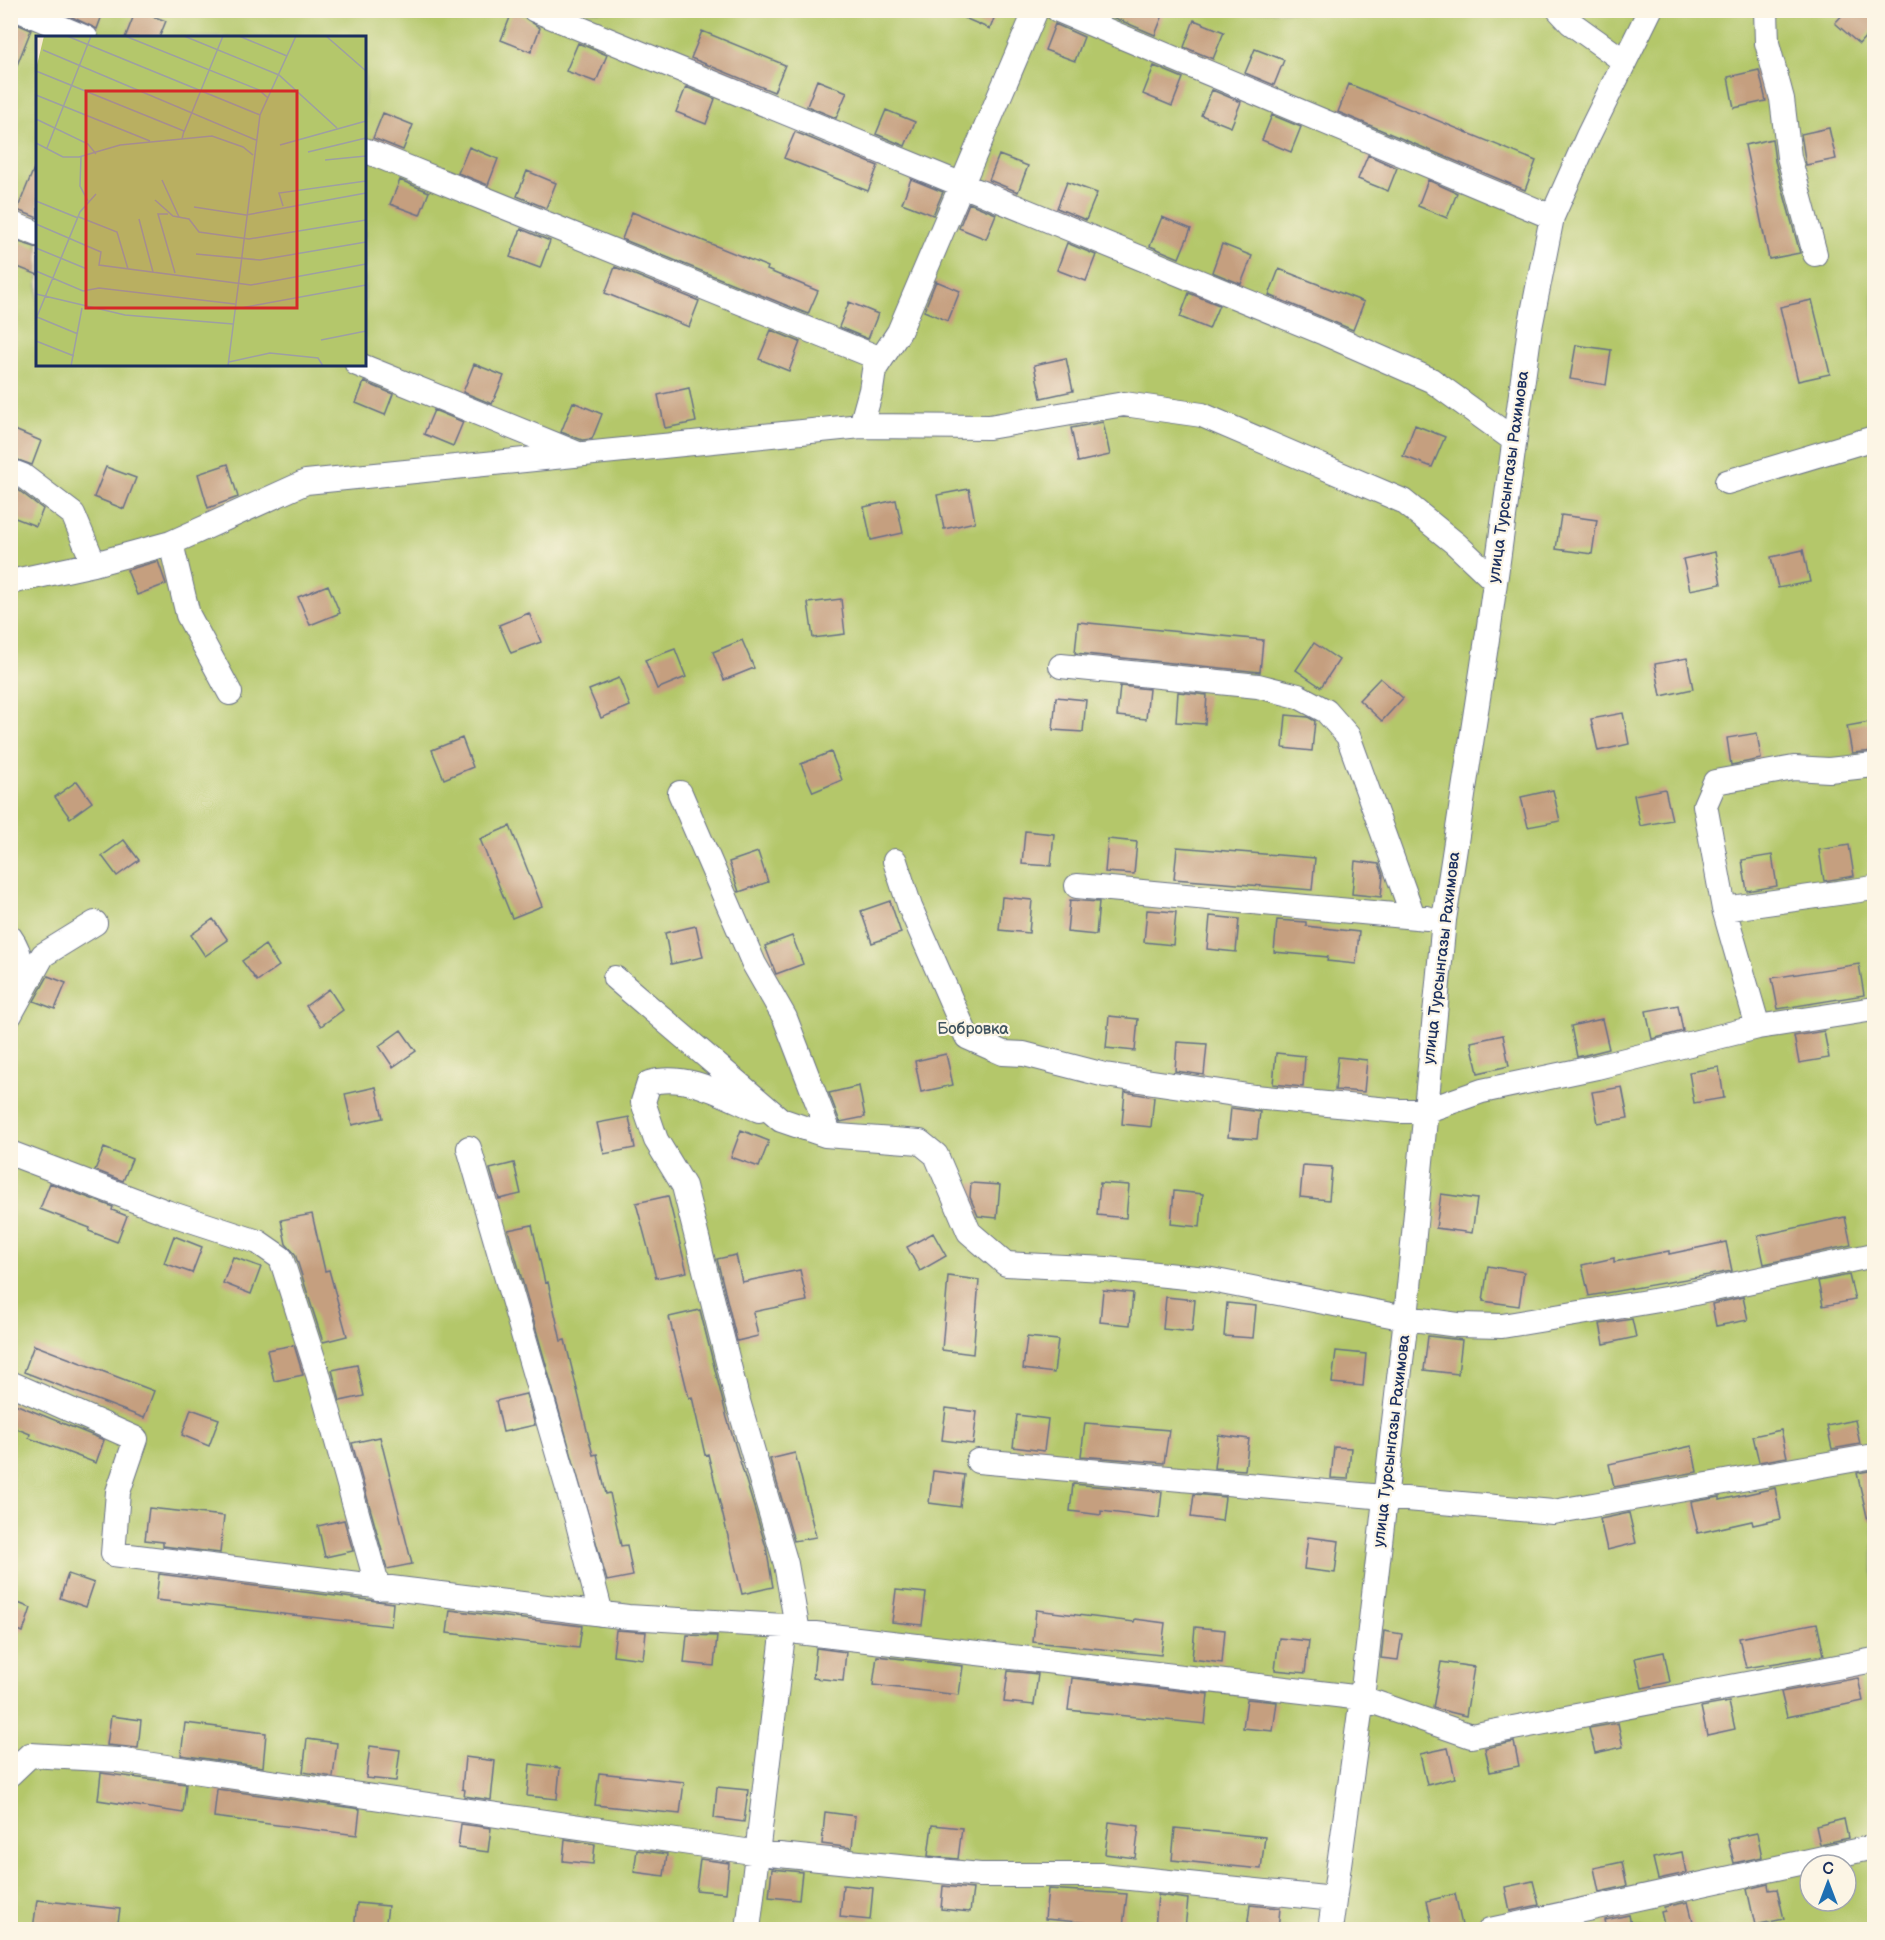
<svg xmlns="http://www.w3.org/2000/svg" width="1885" height="1940" font-family="'Balsamiq Sans',sans-serif">
  <rect width="100%" height="100%" fill="#fcf5e5"/>
  <filter id="ink" filterUnits="userSpaceOnUse"><feTurbulence type="fractalNoise" baseFrequency=".0167" numOctaves="2"/><feDisplacementMap in="SourceGraphic" scale="12" xChannelSelector="R" yChannelSelector="G"/><feConvolveMatrix kernelMatrix="1 2 1 2 8 2 1 2 1" color-interpolation-filters="sRGB"/></filter>
  <filter id="wash" filterUnits="userSpaceOnUse"><feTurbulence type="fractalNoise" baseFrequency=".008" numOctaves="4" result="noise"/><feDisplacementMap in="SourceGraphic" scale="24" xChannelSelector="R" yChannelSelector="G"/><feGaussianBlur stdDeviation="1.35" result="paint"/><feColorMatrix in="noise" values="0 0 0 0 0 0 0 0 0 0 0 0 0 0 0 0 0 1.4 0 .05"/><feComposite in="paint" operator="in"/></filter>
  <g filter="url(#wash)">
    <rect width="100%" height="100%" fill="#f6e9d1"/>
    <path fill="#b4c76b" stroke="#687b64" stroke-width="1.5" fill-rule="evenodd" d="M11,11H1874V1929H11ZM38,38H364V364H38ZM1810,1865H1846V1901H1810Z"/>
    <g id="blocks">
      <path fill="#c59f7f" d="M57,10H104L97,29Z
        M136,10L166,21L159,38H125Z
        M513,10L540,28L531,52L501,40Z
        M946,10H997L990,29Z
        M1096,10H1165L1155,35Z
        M1847,10H1875V26L1859,44L1835,23Z
        M1194,20L1224,32L1213,59L1184,47Z
        M10,21L31,30L11,80H10Z
        M1055,24L1084,37L1075,61L1045,50Z
        M702,31L785,65L774,92L691,58Z
        M578,43L607,55L596,82L566,71Z
        M1255,49L1284,60L1274,85L1245,73Z
        M1154,66L1183,78L1172,106L1143,94Z
        M1759,70L1766,101L1734,108L1728,77Z
        M817,80L847,92L836,118L807,106Z
        M1349,84L1536,161L1525,190L1338,112Z
        M686,87L715,99L706,124L676,112Z
        M1212,90L1241,102L1231,127L1201,115Z
        M886,110L915,122L905,146L876,134Z
        M383,113L413,125L403,150L373,138Z
        M1272,115L1301,127L1291,152L1262,140Z
        M1829,128L1836,159L1806,165L1801,134Z
        M795,132L878,166L868,191L784,158Z
        M1772,139L1775,161L1800,253L1769,259L1745,145Z
        M469,147L498,159L488,185L458,173Z
        M999,155L1028,166L1018,192L989,180Z
        M1368,155L1397,168L1388,191L1358,179Z
        M37,161H38V218L17,210Z
        M527,171L556,183L546,208L517,196Z
        M911,179L943,192L933,215L902,203Z
        M400,180L429,192L420,215L390,204Z
        M1428,180L1457,193L1447,218L1418,206Z
        M1067,182L1097,193L1086,220L1057,208Z
        M969,203L996,214L986,239L959,228Z
        M632,212L768,267L767,270L818,291L808,314L622,239Z
        M1162,217L1191,229L1179,258L1150,246Z
        M521,229L550,241L540,268L510,257Z
        M19,242L38,248V275L10,264Z
        M1067,243L1096,255L1086,281L1057,270Z
        M1222,244L1252,256L1241,284L1212,272Z
        M615,267L699,301L689,327L605,293Z
        M1279,269L1364,302L1353,330L1269,295Z
        M936,281L960,291L948,321L924,311Z
        M1189,293L1219,305L1209,329L1180,317Z
        M1812,300L1830,374L1798,381L1780,307Z
        M849,302L878,314L868,339L839,327Z
        M771,330L800,342L789,371L759,359Z
        M1576,345L1611,350L1606,385L1570,379Z
        M1066,358L1073,391L1041,398L1034,365Z
        M474,364L504,376L492,404L463,392Z
        M364,382L393,394L385,415L356,403Z
        M689,388L696,422L665,428L658,395Z
        M573,402L602,414L592,439L582,440L561,432Z
        M434,410L463,422L453,446L424,434Z
        M1103,422L1110,455L1078,462L1071,428Z
        M1415,425L1445,437L1432,467L1403,456Z
        M10,428L41,441L32,465L10,457Z
        M228,464L238,497L208,508L198,474Z
        M106,467L136,478L124,509L94,497Z
        M17,489L43,509L36,526L10,516V506Z
        M969,489L975,522L944,529L937,495Z
        M896,500L903,533L871,540L864,507Z
        M1561,515L1597,520L1592,554L1556,549Z
        M1803,550L1810,582L1778,588L1771,557Z
        M1715,552L1721,584L1690,590L1683,559Z
        M158,561L166,584L137,595L127,570Z
        M328,585L340,613L310,625L298,597Z
        M841,599L845,634L813,638L808,603Z
        M529,613L541,642L511,653L499,625Z
        M1078,622L1263,640L1260,672L1075,653Z
        M742,640L754,668L724,680L713,652Z
        M1314,643L1339,660L1321,687L1296,670Z
        M675,649L686,677L657,689L645,660Z
        M1687,658L1693,689L1661,696L1655,664Z
        M619,678L630,706L601,718L589,690Z
        M1380,678L1403,698L1382,721L1359,700Z
        M1120,686L1149,689L1146,719L1117,716Z
        M1178,692L1207,695L1205,724L1176,722Z
        M1056,697L1086,700L1083,732L1053,730Z
        M1623,713L1629,744L1598,751L1591,719Z
        M1286,715L1308,717L1315,721L1312,751L1283,748Z
        M1875,721V751L1852,753L1847,726Z
        M1757,733L1761,759L1731,765L1727,738Z
        M462,738L473,767L444,779L432,750Z
        M831,752L842,780L813,792L801,764Z
        M77,781L92,802L70,818L55,797Z
        M1665,789L1672,820L1640,826L1634,795Z
        M1553,790L1560,821L1528,827L1521,797Z
        M510,826L542,906L512,918L480,839Z
        M1025,831L1054,834L1051,866L1022,864Z
        M1108,839L1137,842L1134,874L1105,872Z
        M124,840L139,860L117,876L102,856Z
        M1849,845L1854,876L1824,881L1819,850Z
        M1177,847L1315,858L1312,890L1174,879Z
        M758,852L768,882L739,892L729,862Z
        M1772,855L1777,886L1747,891L1742,860Z
        M1355,861L1379,864L1383,875L1381,897L1352,894Z
        M1002,897L1032,900L1029,933L999,930Z
        M1070,900L1099,902L1096,935L1067,932Z
        M890,901L901,933L872,943L861,911Z
        M1147,910L1176,912L1173,945L1144,942Z
        M1210,916L1239,919L1236,952L1207,949Z
        M213,919L228,940L205,956L191,935Z
        M1277,920L1306,922V926L1359,932L1356,964L1327,961L1328,957L1274,952Z
        M696,926L703,957L671,964L665,933Z
        M792,936L803,964L776,974L765,946Z
        M265,945L279,966L257,981L242,961Z
        M1859,964L1864,995L1778,1009L1772,978Z
        M48,976L66,983L55,1009L34,1001Z
        M329,989L343,1010L321,1026L306,1006Z
        M1678,1005L1683,1031L1652,1039L1646,1011Z
        M1109,1016L1138,1019L1135,1051L1106,1048Z
        M1602,1019L1609,1049L1577,1057L1571,1026Z
        M401,1030L416,1051L393,1067L379,1046Z
        M1824,1031L1829,1058L1799,1063L1794,1036Z
        M1503,1035L1509,1066L1478,1073L1471,1042Z
        M1177,1042L1207,1044L1204,1075L1175,1071Z
        M1276,1053L1305,1056L1303,1087L1273,1084Z
        M946,1054L953,1085L921,1092L915,1061Z
        M1338,1057L1367,1060L1364,1092L1335,1090Z
        M1719,1067L1724,1098L1694,1103L1689,1072Z
        M859,1086L865,1117L840,1122L829,1093Z
        M376,1087L383,1118L352,1125L345,1094Z
        M1622,1087L1628,1118L1598,1123L1592,1092Z
        M1125,1092L1154,1097L1151,1127L1122,1124Z
        M1231,1108L1260,1112L1257,1139L1228,1137Z
        M629,1117L635,1148L604,1154L597,1123Z
        M741,1130L769,1141L759,1167L731,1157Z
        M104,1148L132,1159L123,1181L95,1170Z
        M514,1163L521,1194L499,1199L490,1169Z
        M1303,1165L1332,1167L1329,1200L1300,1197Z
        M50,1183L113,1207L112,1210L127,1216L117,1242L89,1231L90,1228L40,1209Z
        M971,1183L1000,1185L997,1218L978,1216L970,1197Z
        M1100,1183L1129,1185L1126,1218L1097,1215Z
        M1174,1191L1203,1194L1200,1227L1171,1224Z
        M1441,1194L1477,1199L1472,1233L1436,1228Z
        M668,1196L687,1272L656,1278L636,1203Z
        M312,1214L325,1271L329,1270L347,1336L323,1342L295,1254L286,1244L281,1220Z
        M1845,1217L1851,1245L1764,1264L1758,1236Z
        M532,1225L545,1283L548,1282L561,1341L565,1340L593,1455L597,1454L606,1494L610,1493L621,1546L627,1545L633,1576L607,1581L508,1230Z
        M933,1233L946,1256L920,1271L907,1247Z
        M174,1236L202,1247L192,1273L164,1263Z
        M1726,1242L1732,1271L1589,1296L1582,1265L1614,1258V1262L1669,1251V1254Z
        M736,1255L742,1282L800,1270L807,1301L753,1312L758,1336L737,1341L717,1259Z
        M233,1257L261,1267L251,1294L223,1283Z
        M1488,1266L1524,1272L1519,1306L1483,1301Z
        M1849,1275L1855,1300L1823,1306L1818,1281Z
        M948,1276L979,1280L973,1354L942,1350Z
        M1103,1290L1133,1293L1130,1325L1100,1322Z
        M1166,1297L1195,1300L1192,1332L1163,1329Z
        M1743,1297L1748,1320L1716,1326L1712,1304Z
        M1227,1303L1256,1306L1253,1338L1224,1336Z
        M700,1310L727,1418L766,1547L773,1587L742,1594L708,1454L705,1455L692,1397L689,1398L669,1317Z
        M1632,1319L1636,1337L1604,1344L1600,1324Z
        M1428,1336L1462,1340L1458,1374L1424,1370Z
        M1027,1337L1058,1340L1054,1373L1023,1369Z
        M34,1345L154,1391L144,1418L24,1372Z
        M294,1345L303,1375L274,1381L267,1350Z
        M1336,1351L1366,1354L1363,1386L1332,1383Z
        M357,1365L364,1396L340,1401L332,1370Z
        M526,1394L535,1425L503,1432L496,1401Z
        M10,1402L104,1440L96,1463L29,1438L30,1434L10,1426Z
        M946,1408L977,1412L973,1444L942,1440Z
        M191,1409L219,1419L209,1446L182,1435Z
        M1017,1415L1048,1419L1044,1451L1013,1447Z
        M1855,1420L1860,1444L1832,1449L1827,1426Z
        M1085,1423L1169,1430L1164,1463L1081,1456Z
        M1781,1430L1787,1457L1759,1462L1753,1436Z
        M1218,1435L1249,1439L1245,1470L1214,1468Z
        M380,1437L412,1564L387,1569L352,1443Z
        M1692,1446L1697,1472L1614,1487L1609,1464Z
        M1334,1447L1351,1448L1348,1479L1331,1478Z
        M795,1453L816,1537L794,1541L770,1459Z
        M1875,1470V1520L1868,1521L1857,1473Z
        M933,1471L964,1475L960,1507L929,1503Z
        M1073,1484L1162,1492L1159,1518L1101,1511V1515L1070,1511Z
        M1775,1488L1781,1519L1753,1525L1752,1521L1698,1533L1691,1502L1720,1497V1500Z
        M1194,1494L1225,1497L1222,1521L1191,1517Z
        M149,1508L224,1516L220,1553L163,1546V1542L145,1540Z
        M1629,1513L1636,1543L1607,1550L1600,1519Z
        M344,1520L353,1551L325,1557L318,1526Z
        M1308,1537L1339,1541L1335,1573L1304,1569Z
        M68,1574L94,1583L86,1607L60,1598Z
        M159,1574L393,1603L391,1626L156,1600Z
        M896,1590L926,1593L922,1625L892,1622Z
        M10,1600L31,1608L23,1632L10,1627Z
        M450,1610L582,1626L579,1648L447,1633Z
        M1036,1610L1134,1622L1135,1619L1165,1623L1161,1655L1033,1642Z
        M1817,1623L1824,1655L1746,1668L1739,1638Z
        M1195,1627L1225,1630L1222,1663L1192,1659Z
        M616,1630L646,1632L643,1659L613,1655Z
        M1384,1631L1402,1634L1398,1660L1381,1658Z
        M687,1635L717,1636L714,1666L684,1663Z
        M1279,1638L1309,1641L1305,1673L1275,1670Z
        M816,1648L846,1652L843,1681L813,1678Z
        M1664,1652L1670,1682L1642,1688L1635,1658Z
        M877,1656L963,1666L959,1695L873,1685Z
        M1441,1662L1474,1667L1466,1716L1433,1708Z
        M1008,1671L1038,1674L1034,1705L1004,1702Z
        M1072,1678L1208,1694L1205,1724L1068,1710Z
        M1858,1678L1863,1701L1787,1717L1781,1692Z
        M1247,1699L1277,1702L1273,1731L1243,1728Z
        M1729,1702L1735,1729L1707,1735L1701,1707Z
        M111,1716L141,1720L138,1748L107,1745Z
        M185,1723L266,1733L263,1767L181,1755Z
        M1618,1723L1623,1747L1595,1753L1589,1728Z
        M307,1739L337,1743L333,1777L303,1772Z
        M1514,1742L1519,1766L1490,1772L1485,1748Z
        M370,1746L400,1750L396,1781L366,1778Z
        M1448,1748L1455,1778L1427,1785L1420,1754Z
        M465,1757L495,1761L491,1800L464,1796L465,1790L462,1789Z
        M530,1764L560,1768L557,1799L527,1796Z
        M101,1773L186,1784L183,1813L98,1800Z
        M599,1773L684,1782L680,1814L595,1805Z
        M717,1787L748,1790L744,1822L714,1818Z
        M217,1789L360,1809L357,1835L214,1817Z
        M825,1812L855,1816L852,1848L822,1844Z
        M1844,1819L1848,1838L1820,1844L1816,1826Z
        M1109,1822L1139,1826L1135,1858L1105,1854Z
        M461,1824L491,1828L488,1852L458,1848Z
        M932,1825L962,1828L958,1859L928,1856Z
        M1175,1828L1265,1837L1261,1869L1172,1860Z
        M1757,1833L1762,1857L1734,1863L1728,1839Z
        M565,1839L595,1844L593,1864L563,1861Z
        M637,1850L667,1854L664,1876L634,1872Z
        M1682,1852L1686,1873L1658,1879L1653,1858Z
        M700,1859L729,1863L726,1893L696,1890Z
        M1622,1862L1627,1886L1599,1892L1594,1868Z
        M772,1869L802,1872L799,1900L769,1897Z
        M1533,1881L1539,1905L1510,1911L1505,1887Z
        M1768,1884L1769,1890L1777,1889L1784,1919L1755,1925L1747,1889Z
        M843,1885L873,1888L870,1920L840,1917Z
        M943,1886L973,1889L970,1912L941,1909Z
        M1048,1889L1127,1894L1123,1926L1045,1919Z
        M1455,1894L1462,1925L1433,1929L1427,1901Z
        M1158,1895L1188,1899L1185,1929L1155,1927Z
        M37,1900L120,1909L117,1929H33Z
        M1688,1902L1695,1929H1665L1661,1912L1665,1911L1664,1907Z
        M357,1903L388,1906L385,1929H354Z
        M1250,1905L1280,1908L1278,1929H1247Z
        M1629,1915L1632,1929H1607L1605,1920Z"/>
    </g>
  </g>
  <g filter="url(#ink)">
    <use href="#blocks" fill-opacity="0" stroke="#687086" stroke-width="1.5"/>
    <g fill="none" stroke-linecap="round" stroke-linejoin="round">
      <g stroke="#687086" stroke-width="26">
        <path id="minor" d="M19,10L86,38
          M535,10L1324,333L1431,380L1514,440
          M1058,10L1552,217
          M1559,10L1571,23L1624,61
          M1766,10L1767,43L1782,99L1789,157L1815,254
          M364,150L876,357L871,390L861,426
          M10,223L38,234
          M357,364L576,453
          M874,370L899,332L1036,10
          M10,471L23,476L73,514L94,564
          M1727,482L1874,438
          M171,543L188,615L230,693
          M10,582L94,564L171,543L306,482L861,426L989,427L1124,404L1202,415L1403,501L1456,544L1494,580
          M1061,666L1258,686L1298,696L1326,711L1348,736L1413,916
          M680,793L754,964L785,1018L830,1135
          M895,861L910,907L967,1037L1003,1053L1024,1054L1105,1075L1255,1097L1399,1111H1425L1482,1091L1597,1067L1758,1027L1874,1009
          M1077,886L1427,918
          M1724,909L1874,888
          M10,937C24,956 22,972 16,994
          M615,978L781,1120L825,1135L920,1142L936,1155L969,1232L1006,1264L1106,1269L1206,1279L1406,1318L1458,1325L1502,1326L1671,1298L1874,1255
          M10,1015L43,955L95,923
          M1758,1027L1724,909L1705,805L1715,782L1794,768L1829,770L1874,765
          M759,1110C725,1096 687,1072 649,1083L643,1102L656,1140L684,1186L737,1398L786,1564L798,1632
          M469,1148L577,1520L601,1614
          M10,1153L166,1212L258,1242L281,1258L318,1374L378,1588
          M10,1383L136,1439L118,1492L113,1554L628,1617L784,1626L798,1632L1362,1698L1471,1736L1874,1660
          M978,1461L1553,1512L1874,1456
          M10,1774L30,1755L118,1760L759,1853L980,1875H1101L1334,1899
          M748,1930L784,1626
          M1330,1930L1362,1698L1406,1318L1444,920L1489,626L1530,328L1552,217L1588,136L1650,10
          M1490,1930L1874,1847"/>
      </g>
      <use href="#minor" stroke="#fff" stroke-width="24"/>
    </g>
  </g>
  <g text-anchor="middle" dominant-baseline="central" stroke-width="4.5" stroke-linejoin="round" paint-order="stroke">
    <g font-size="16" fill="#1b2f5e" stroke="#fcf5e5">
      <text transform="translate(1509 477) rotate(-82)">улица Турсынгазы Рахимова</text>
      <text transform="translate(1442 958) rotate(-83)">улица Турсынгазы Рахимова</text>
      <text transform="translate(1392 1441) rotate(-83)">улица Турсынгазы Рахимова</text>
    </g>
    <g font-size="16" fill="#415561" stroke="#fcf5e5">
      <text x="973" y="1029">Бобровка</text>
    </g>
  </g>
  <g transform="translate(36 36)">
    <rect width="330" height="330" fill="#f6e9d1"/>
    <path d="M8,0H330V330H0V33Z" fill="#b4c76b"/>
    <path fill="none" stroke="#9e9fa3" stroke-width="1.5" d="M31,0L224,79M89,0L223,54L232,62M148,0L243,39L301,92M203,0L251,20M290,0L330,35M7,14L220,104M0,35L148,95L146,103M0,59L114,105M0,83L52,108L60,118M148,96L187,0M0,107L27,121H43L84,109L176,100L207,111L217,119M244,109L330,85M11,112L55,0M272,116L330,102M45,121L44,150L52,165M289,124L330,120M126,144L143,181M119,164L137,180L153,183L163,196L213,203L330,184M0,165L42,182M247,170L243,157L330,145M158,171L210,179L330,157M132,178H122L139,237M43,181L81,196L92,233M103,183L117,236M0,188L65,216L63,229L215,249L330,228M0,212L51,233M160,218L224,224L330,206M0,235L47,255L63,252L199,268M0,258L89,279L197,288M199,273L330,249M1,281L42,298M0,283L44,176L60,158M285,304L330,295M0,305L38,320M193,326L234,317L282,322L287,330M35,330L46,272M192,330L224,79L260,0"/>
    <path fill="#d62828" fill-opacity="0.15" stroke="#d62828" stroke-width="3" d="M50,55H261V272H50Z"/>
    <rect width="330" height="330" fill="none" stroke="#1b2f5e" stroke-width="3"/>
  </g>
  <rect width="1885" height="1940" fill="none" stroke="#fcf5e5" stroke-width="36"/>
  <g transform="translate(1828 1883)"><circle r="28" fill="#fcf5e5" stroke="#a2a6af" stroke-width="1.5"/>
  <path d="M0-4.5L10 22L0 15L-10 22Z" fill="#1f6fb2"/>
  <text y="-9" font-size="16" font-weight="bold" text-anchor="middle" fill="#1b2f5e">С</text>
  </g>
</svg>
